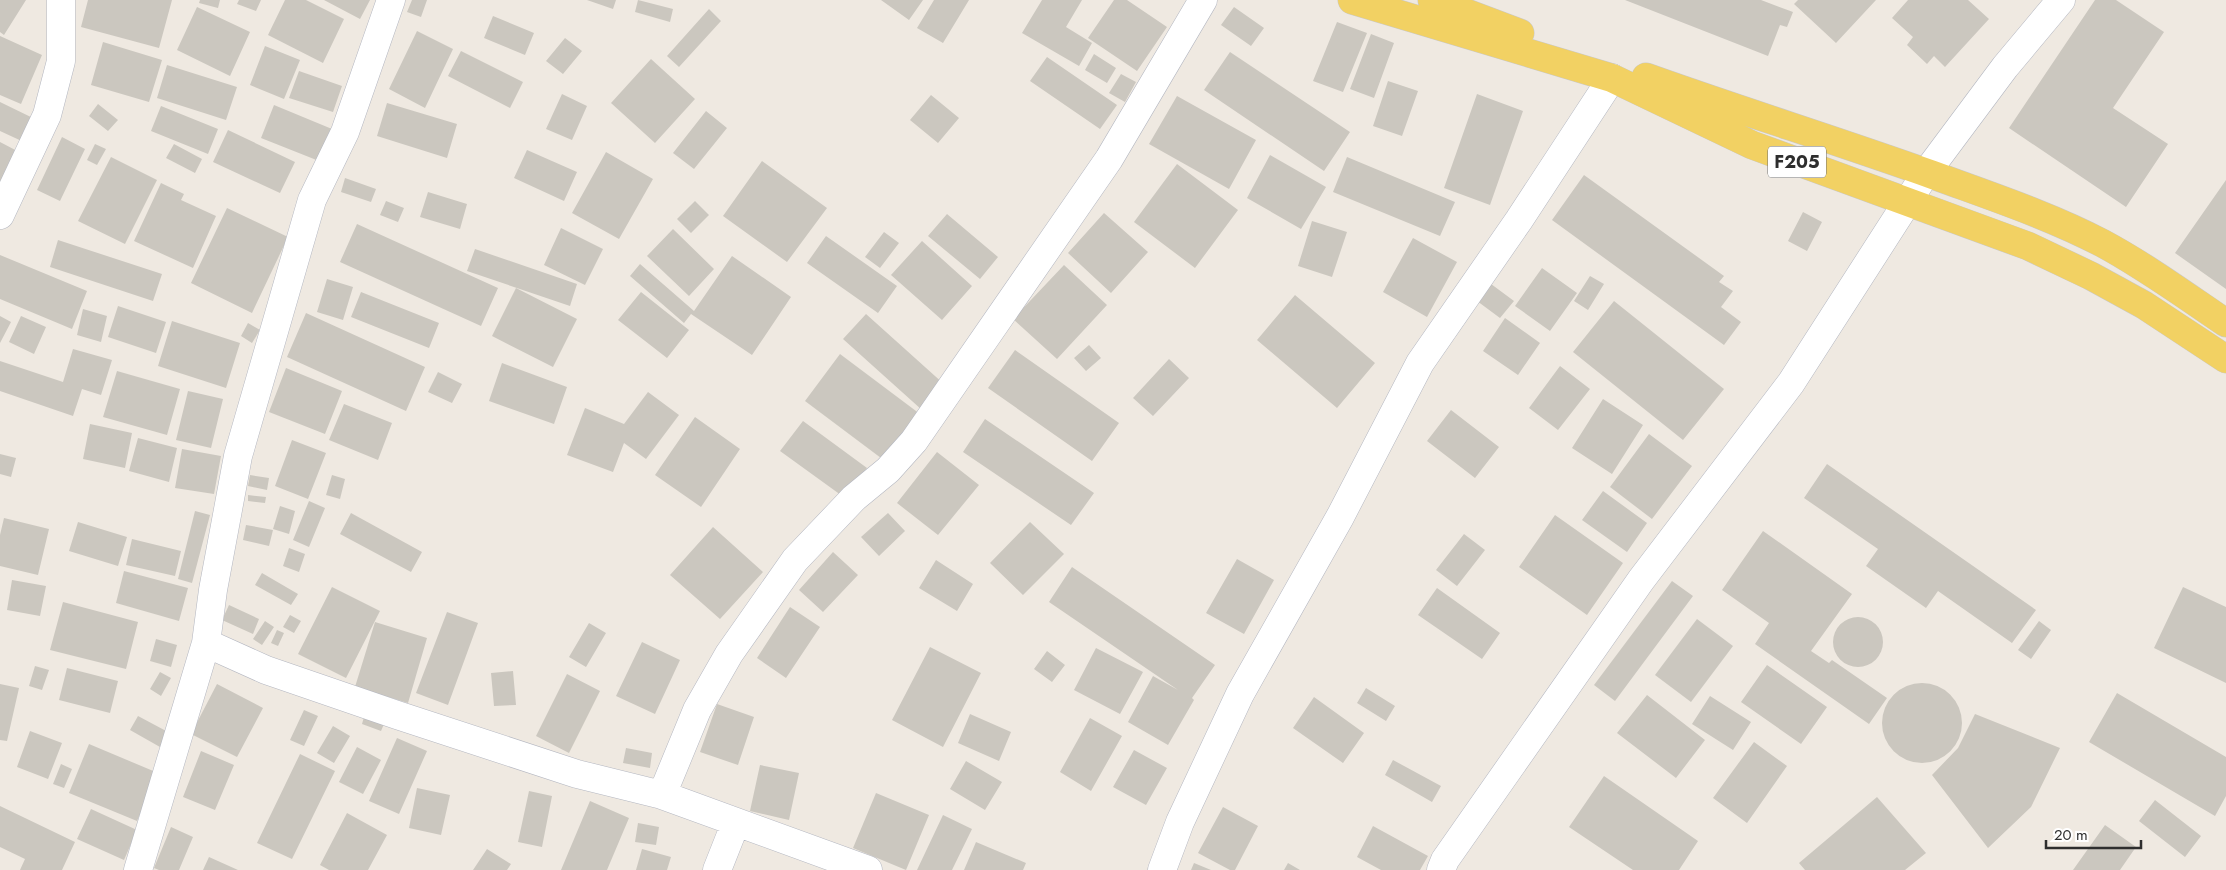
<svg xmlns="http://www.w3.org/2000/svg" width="2226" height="870" font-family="Jost,sans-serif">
  <rect width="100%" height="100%" fill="#efe9e1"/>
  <path fill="#cbc7bf" d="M0,0H26L4,35L0,32Z
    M88,0H172L159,48L81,27Z
    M200,0H220L218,8L199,3Z
    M239,0H261L256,11L237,4Z
    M285,0H306L344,19L323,63L268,35Z
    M324,0H370L360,19Z
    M412,0H427L421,17L407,12Z
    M587,0H616L613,9Z
    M638,0L673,9L670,22L635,12Z
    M881,0H923L909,20Z
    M934,0H969L943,43L917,28Z
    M1042,0H1082L1066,27L1092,43L1079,66L1022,33Z
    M1114,0H1127L1167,27L1137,71L1088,38Z
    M1625,0H1761L1793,12L1787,27L1780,25L1768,56Z
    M1798,0H1876L1836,43L1794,4Z
    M1908,0H1968L1989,19L1945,67L1934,56L1927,64L1907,45L1913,37L1892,18Z
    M2095,0H2116L2164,32L2113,108L2168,144L2126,207L2009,128Z
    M197,7L250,32L230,76L177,50Z
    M1234,7L1264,28L1251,46L1221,25Z
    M709,9L721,21L679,67L667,56Z
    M493,16L534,33L525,55L484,38Z
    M1337,22L1367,33L1343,92L1313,81Z
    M417,31L453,49L425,108L389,89Z
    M1371,34L1394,43L1374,98L1350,89Z
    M0,36L42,55L21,104L0,95Z
    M565,38L582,51L563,74L546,61Z
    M103,42L162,60L149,102L91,85Z
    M265,46L300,60L284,99L250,85Z
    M461,51L523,82L510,108L448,76Z
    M1230,52L1350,132L1324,171L1204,90Z
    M1094,54L1116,68L1107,83L1085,70Z
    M1047,57L1117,105L1100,129L1030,81Z
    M651,59L695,99L655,143L611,103Z
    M167,65L237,87L226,120L157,98Z
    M299,71L342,86L333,112L289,98Z
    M1121,74L1136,82L1125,102L1109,93Z
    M1388,81L1418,91L1402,136L1373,126Z
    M562,94L587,106L572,140L546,129Z
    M1477,94L1523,111L1490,205L1444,188Z
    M931,95L959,118L938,143L910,120Z
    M1177,96L1256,140L1229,189L1149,144Z
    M0,102L37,120L26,143L0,131Z
    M387,103L457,124L447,158L377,136Z
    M98,104L118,120L108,131L89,116Z
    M274,105L332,129L319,161L261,138Z
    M161,106L218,129L208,154L151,131Z
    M706,111L727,128L694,169L673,153Z
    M228,130L295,162L280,193L213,162Z
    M62,137L85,149L60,201L37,190Z
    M0,142L21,153L0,183Z
    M95,144L106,149L97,165L87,160Z
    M174,144L202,159L195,173L166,158Z
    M527,150L577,172L564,201L514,178Z
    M606,152L653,179L619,239L572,213Z
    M1270,155L1326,187L1301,229L1247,198Z
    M111,157L157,180L125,244L78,221Z
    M1347,157L1455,202L1440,236L1333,192Z
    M762,161L827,208L787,262L723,216Z
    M1177,164L1238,210L1195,268L1134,222Z
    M1584,175L1724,276L1719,282L1733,291L1721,307L1741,322L1724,345L1552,220Z
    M345,178L376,189L371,202L341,192Z
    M2226,180V289L2175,253Z
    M161,183L184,194L181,200L216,216L193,268L134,241Z
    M428,192L467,204L460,229L420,217Z
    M386,201L404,208L398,222L380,215Z
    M695,201L709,215L691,233L677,219Z
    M227,208L288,237L252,313L191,283Z
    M1803,212L1822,222L1807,251L1788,241Z
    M1104,213L1148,252L1111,293L1068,253Z
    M947,214L998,257L980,279L928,236Z
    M1312,221L1347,232L1332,277L1298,266Z
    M357,224L498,288L481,326L340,262Z
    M561,228L603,249L585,285L544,265Z
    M673,229L714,269L689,296L647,256Z
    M884,232L899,243L880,268L865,257Z
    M826,236L897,286L878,313L807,263Z
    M1413,238L1457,262L1427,317L1383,292Z
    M58,240L162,274L153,301L50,267Z
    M922,241L972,286L942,320L891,275Z
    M475,249L577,284L570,306L467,271Z
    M0,255L87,291L72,329L0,299Z
    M732,256L791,297L752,355L691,314L684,323L630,276L640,264L694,311Z
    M1064,265L1107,305L1057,359L1013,319Z
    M1542,268L1577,293L1550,331L1515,306Z
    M1590,276L1604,284L1588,310L1574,301Z
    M327,279L353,287L343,320L317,312Z
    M1487,281L1514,301L1500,318L1473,298Z
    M516,288L577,319L553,367L492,336Z
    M361,292L439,323L429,348L351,317Z
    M641,292L689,330L667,358L618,320Z
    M1295,295L1375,363L1337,408L1257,340Z
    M1614,301L1724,389L1683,440L1573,352Z
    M118,306L166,322L156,353L108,337Z
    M83,309L107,316L101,342L77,335Z
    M306,313L425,367L406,411L287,357Z
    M866,314L945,385L922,410L843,339Z
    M0,316L11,322L0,343Z
    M21,316L46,327L34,354L9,342Z
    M1505,318L1540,343L1518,375L1483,351Z
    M172,321L240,343L226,388L158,366Z
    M248,323L260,330L252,343L241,336Z
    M1089,345L1101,358L1086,371L1074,358Z
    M73,349L112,360L101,395L82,389L73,416L0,391V361L63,382Z
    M1015,350L1119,423L1092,461L988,388Z
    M840,354L924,417L889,464L805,401Z
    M1169,359L1189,378L1153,416L1133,398Z
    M502,363L567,387L554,424L489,401Z
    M1560,366L1590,389L1558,430L1529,408Z
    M286,368L342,391L325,434L269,412Z
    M117,371L180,389L167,435L103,417Z
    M438,372L462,384L452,403L428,392Z
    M188,391L223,399L211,448L176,440Z
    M648,392L679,415L646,459L624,443L613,472L567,455L585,408L624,424Z
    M1603,399L1643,425L1612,474L1572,448Z
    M344,404L392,423L378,460L329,440Z
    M1451,410L1499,447L1475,478L1427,441Z
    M695,417L740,449L701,507L655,475Z
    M985,419L1094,493L1071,525L963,452Z
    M803,421L867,468L845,498L780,451Z
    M90,424L132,433L125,468L83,459Z
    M1649,434L1692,466L1652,519L1610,487Z
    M138,438L177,448L169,482L129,471Z
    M292,440L326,453L308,499L275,486Z
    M182,449L221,456L214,494L175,488Z
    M937,452L979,485L938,535L897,503Z
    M0,454L16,458L11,477L0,474Z
    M1827,464L2036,610L2012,643L1938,591L1926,608L1866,566L1878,549L1804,498Z
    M250,475L269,478L267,490L248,486Z
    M332,475L345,479L340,499L326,495Z
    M1603,491L1647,523L1627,552L1582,520Z
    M248,495L266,497L265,503L248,501Z
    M309,501L325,508L309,547L293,540Z
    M280,506L295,511L289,534L273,529Z
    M195,511L210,515L192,583L178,579Z
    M351,513L422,552L411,572L340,534Z
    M888,513L905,531L879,556L861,537Z
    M1555,515L1623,563L1587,615L1519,567Z
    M4,518L49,529L38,575L0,566V535Z
    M78,522L127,537L118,566L69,551Z
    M1030,522L1064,554L1023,595L990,563Z
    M246,525L273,530L269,546L243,540Z
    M713,527L763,572L720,619L670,575Z
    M1763,531L1852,594L1811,651L1829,663L1832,660L1887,698L1869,724L1755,644L1769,623L1722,590Z
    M1464,534L1485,550L1457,586L1436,570Z
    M132,539L181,551L175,576L126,565Z
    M289,548L305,554L299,572L283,566Z
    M833,552L858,575L823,612L799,590Z
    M1237,559L1274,580L1244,634L1206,613Z
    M936,560L973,584L957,611L919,588Z
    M1072,567L1215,665L1192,698L1194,700L1168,745L1128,722L1153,676L1178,690L1049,602Z
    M124,571L188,588L179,621L116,603Z
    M262,573L298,594L291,605L255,585Z
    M12,580L46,586L40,616L7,610Z
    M1672,581L1693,596L1615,701L1594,685Z
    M332,587L380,611L346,678L298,654Z
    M2183,587L2226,607V683L2154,648Z
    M1437,588L1500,633L1482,659L1418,615Z
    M63,602L138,622L126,669L50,650Z
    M229,605L259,619L253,634L222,620Z
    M790,607L820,627L786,678L757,658Z
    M447,612L478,623L448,705L416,693Z
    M290,615L301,621L294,633L283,627Z
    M1833 642a25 25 0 1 1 50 0a25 25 0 1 1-50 0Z
    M1697,619L1733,646L1691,702L1655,675Z
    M265,621L274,627L262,645L253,639Z
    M2039,621L2051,630L2031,659L2018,650Z
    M375,622L427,638L408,703L355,687Z
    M589,623L606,633L586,667L569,657Z
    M277,630L284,633L278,646L271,643Z
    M156,639L177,645L171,667L150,661Z
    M642,642L680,660L655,714L616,696Z
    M930,647L981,673L943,747L892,720Z
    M1096,648L1143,672L1120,714L1074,690Z
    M1047,651L1065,665L1052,682L1034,669Z
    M1767,665L1827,707L1801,744L1741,702Z
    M35,666L49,670L42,690L29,686Z
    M67,668L118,681L110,713L59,700Z
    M513,671L516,705L494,706L491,673Z
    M160,672L171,678L161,696L150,689Z
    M567,674L600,691L569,753L536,736Z
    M1882 723a40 40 0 1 1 80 0a40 40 0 1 1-80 0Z
    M0,684L19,688L7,741L0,740Z
    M217,684L263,708L237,757L191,734Z
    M1366,688L1395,706L1386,721L1357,703Z
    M2117,693L2226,757V796L2215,816L2089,742Z
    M1647,695L1705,740L1676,778L1617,733Z
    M1710,696L1751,722L1733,750L1692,724Z
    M1314,697L1364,733L1343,763L1293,728Z
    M717,704L754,717L738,765L700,752Z
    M304,710L318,716L304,746L290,740Z
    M970,714L1011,732L999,761L958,743Z
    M1975,714L2060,748L2031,807L1988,848L1932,775L1958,748Z
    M138,716L168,732L160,747L130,730Z
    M364,717L384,724L381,731L362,724Z
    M1090,718L1122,736L1091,791L1060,772Z
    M333,726L350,736L334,763L317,753Z
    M30,731L62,743L48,779L17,767Z
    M397,738L427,751L399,814L369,801Z
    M1754,742L1787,766L1747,823L1713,798Z
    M89,744L158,773L137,821L69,793Z
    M357,747L381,760L363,794L339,782Z
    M626,748L652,753L650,768L623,763Z
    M1134,750L1167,768L1146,805L1113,787Z
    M201,751L234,765L215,810L183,797Z
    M300,754L335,771L292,859L257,843Z
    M1393,760L1441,786L1432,802L1385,775Z
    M966,761L1002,782L985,810L950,789Z
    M61,764L72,769L64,788L53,784Z
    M760,765L799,773L789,820L750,811Z
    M1604,776L1698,841L1679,870H1633L1569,827Z
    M417,788L450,795L441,835L409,828Z
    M529,791L552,796L542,847L518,842Z
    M876,793L929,815L906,870L853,848Z
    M1877,797L1926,853L1905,870H1805L1799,863Z
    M2155,800L2201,836L2185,857L2139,821Z
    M590,801L629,818L607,870H561Z
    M0,806L75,842L62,870H20L25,859L0,847Z
    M1223,807L1258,826L1235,870H1230L1198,853Z
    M91,809L137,830L124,860L77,839Z
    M347,813L387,835L368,870H329L320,865Z
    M943,815L972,829L952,870H917Z
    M638,823L659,827L656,845L635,842Z
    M2105,825L2136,847L2120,870H2073Z
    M1373,826L1428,856L1420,870H1381L1357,857Z
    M171,827L193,837L179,870H159L154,868Z
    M976,842L1026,863L1023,870H964Z
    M487,849L511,864L507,870H473Z
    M642,849L671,857L667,870H636Z
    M209,857L238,870H203Z
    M1194,863L1211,870H1191Z
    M1288,863L1300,870H1284Z"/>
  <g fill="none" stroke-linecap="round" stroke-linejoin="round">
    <g stroke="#b4b7c1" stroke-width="29">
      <path id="minor" d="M0,215L47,115L61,61V0
        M206,643L266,670L397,715L577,774L662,795L868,870
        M662,795L697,710L729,654L795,560L854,498L888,470L914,441L1109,159L1203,0
        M138,870L206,643L213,590L238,456L312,200L345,132L391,0
        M717,870L736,822
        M1162,870L1180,822L1240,694L1340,517L1420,363L1519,220L1612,78
        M1441,870L1445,860L1641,580L1791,383L1926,173L2005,67L2061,0"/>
    </g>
    <g stroke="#c9c9c9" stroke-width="29">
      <path id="major" d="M1352,0L1612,78L1752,145L2028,246L2091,276L2144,305L2226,359
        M1432,0L1520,33
        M1646,77C1741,111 1838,141 1933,175C1990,196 2048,215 2102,243C2145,266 2186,296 2226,323"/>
    </g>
    <use href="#minor" stroke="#fff" stroke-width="28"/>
    <use href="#major" stroke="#f2d163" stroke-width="28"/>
  </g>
  <g text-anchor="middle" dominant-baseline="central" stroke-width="4" stroke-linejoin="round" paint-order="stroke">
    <rect fill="#fff" stroke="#6d6d6d" stroke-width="1" x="1768" y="146.5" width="58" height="31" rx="4"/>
    <g font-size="18" font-weight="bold" fill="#2e2e2e">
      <text x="1797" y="162">F205</text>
    </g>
  </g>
  <path d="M2046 840v8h95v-8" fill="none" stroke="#2e2e2e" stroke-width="2.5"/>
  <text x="2054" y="840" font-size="15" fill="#2e2e2e" stroke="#ffffff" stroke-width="4" paint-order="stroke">20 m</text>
</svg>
